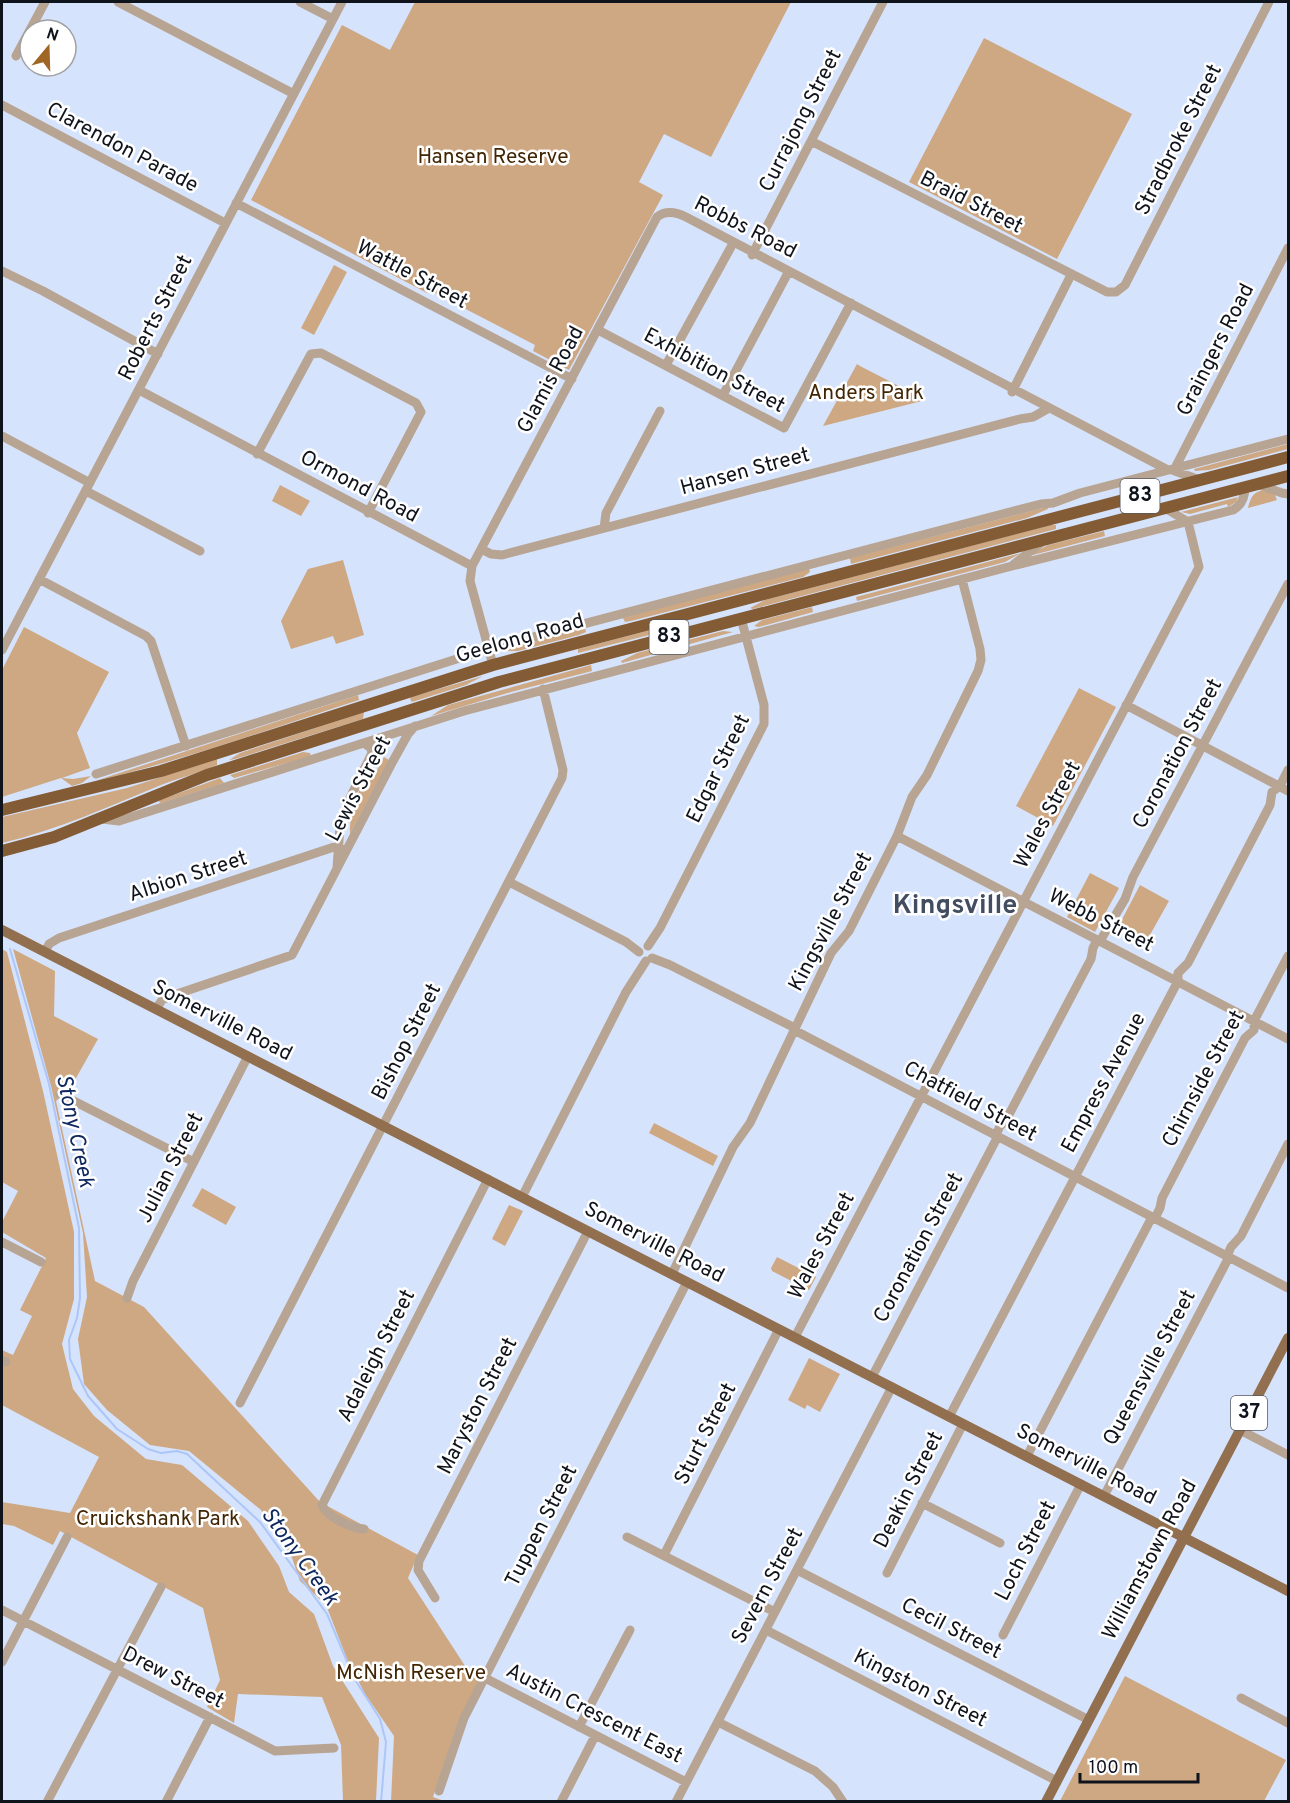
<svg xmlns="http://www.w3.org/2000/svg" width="1290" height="1803" font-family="Overpass,sans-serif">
  <rect width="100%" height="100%" fill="#d6e3fc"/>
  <path fill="#cea883" d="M415,2H791L711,157L664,134L639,182L663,195L569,370L533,351L535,345L429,290L427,293L251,200L342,25L390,50Z
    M984,38L1132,114L1057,259L909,182Z
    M334,265L347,272L314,335L301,328Z
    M857,364L860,366L926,400L823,426Z
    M1288,444V449L1209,470L1195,471L1194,469Z
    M280,485L310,501L301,516L272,501Z
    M1266,490L1275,495L1277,500L1248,508C1251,497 1253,491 1266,490Z
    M1238,497L1236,502L1228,507L1227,504L1190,514L1181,512Z
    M1047,507L1048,509L1027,518L851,564L850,558Z
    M1050,525H1056V529L753,609L750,608L765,600Z
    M1104,531L1105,536L1033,555V553L1048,545Z
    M1021,553L1005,562L857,601L856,597Z
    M343,560L364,635L336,644L333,636L291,649L281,621L308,569Z
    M809,568L810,572L803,577L631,621L625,622L623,618Z
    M812,607L813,612L759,627L754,626L762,620Z
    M24,627L109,672L77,733L90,768L62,778L73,779L91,776L82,783L72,786L61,778L2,797V670Z
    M672,627L673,629L578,653V649L654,629Z
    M585,628L586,632L579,635L518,651H500Z
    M723,631L733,632L622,663L621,661L637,653Z
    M591,665L592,671L511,692L431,716L448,705Z
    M483,676L466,685L412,702L410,699L411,697Z
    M1079,688L1116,707L1053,826L1016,806Z
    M358,695L359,700C272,728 185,760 95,781Z
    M364,712L363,719L235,759L229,760L240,753Z
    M303,752L310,753L311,756L234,778L230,775Z
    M384,757L389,760L350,834C349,810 359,789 370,768L376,772Z
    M217,759V765C199,773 179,778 161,785C108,807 57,830 2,843V817L127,788Z
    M220,778L224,783L161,803L159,802L160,800Z
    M1090,873L1119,888L1095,932L1067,917Z
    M1140,885L1169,901L1146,942L1118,927Z
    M2,949L7,952L43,1091L74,1232V1299L62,1344L73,1389L94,1416L146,1459L182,1465L248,1521L279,1566L289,1592L314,1614L333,1666L379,1738L376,1801H343L341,1745L322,1697L238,1694L234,1723L207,1707L220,1680L203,1608L60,1531L53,1545L14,1526L2,1524V1502L70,1513L99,1457L2,1405V1350L13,1355L32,1316L20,1310L46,1258L2,1232V1222L18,1191L2,1182Z
    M13,949L55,971L54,1016L98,1039L71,1087L56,1101L95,1281L144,1307L320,1502L418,1555L408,1578L469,1672L480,1681L457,1726L433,1797L444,1801H391L394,1736L365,1694L347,1659L326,1605L300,1581L292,1558L261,1510L189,1451L150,1445L107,1410L84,1384L78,1339L87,1297L83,1233L51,1086Z
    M654,1123L718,1156L713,1166L649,1133Z
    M202,1188L236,1207L226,1225L192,1206Z
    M509,1205L523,1211L505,1246L492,1239Z
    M777,1257L816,1277L809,1290L772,1271L771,1268Z
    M809,1358L840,1374L820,1412L807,1405L805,1409L788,1400Z
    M1125,1676L1286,1760L1264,1801H1060Z"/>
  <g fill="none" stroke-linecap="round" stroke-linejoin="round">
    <path stroke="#acc6f7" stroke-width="2" d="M10,949L49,1084L79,1228L80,1298L77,1318L69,1340L70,1359L88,1396L117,1429L148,1449L161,1453L177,1451L187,1454L260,1522L327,1614L354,1678L380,1719L386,1742L381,1802"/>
    <path stroke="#b8a492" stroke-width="9" d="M118,2L294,94
      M300,2L333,19
      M16,56L45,2
      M2,105L225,223
      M811,141L1107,292H1116L1125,285L1269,2
      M236,203L572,379
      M752,255L883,2
      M2,271L43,291L158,354
      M598,330L784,428L851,303
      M666,365L731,247
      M139,390L472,566L470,581L493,665
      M1012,392L1071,275
      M723,395L789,271
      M2,436L90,483
      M257,454L311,354L321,353L416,403L421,412L368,513
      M1175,468L1288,248
      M1172,470L1200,480
      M1257,484L1282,493L1288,494
      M86,491L200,551
      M604,528L606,513L660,411
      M481,549L491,554L502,555L1020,419L1033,417L1049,408
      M1014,564L1041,543
      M472,566L657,217C666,210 676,212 686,217L1168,470
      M39,579L146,636L151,641L186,746
      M2,650L342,2
      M1126,705L1288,791
      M96,774L488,649L964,524L1041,504L1053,503L1080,493L1288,439
      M102,819L119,821L464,711L1012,566L1233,510C1242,505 1245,497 1245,487
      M897,836L1288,1039
      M337,868L340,826L349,800L372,753L371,748L364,743
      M509,882L626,942L639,952
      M1100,941L1125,899L1133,877L1288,584
      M648,946L660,928L764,724V705L741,618
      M45,952L49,944L59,938L337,846L346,851
      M652,958L670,965L795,1028
      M156,1009L162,1000L168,997L292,955L393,761L408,734L415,726
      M794,1030L1288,1288
      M60,1094L194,1162
      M996,1135L1000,1126L1005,1122L1091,959L1093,948L1097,940
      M522,1197L626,992L646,961
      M1155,1218L1160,1208L1162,1198L1245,1038L1254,1030V1021L1288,956
      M2,1242L41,1262
      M1227,1256L1231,1247L1241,1236L1288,1144
      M672,1274L733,1147L750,1123L831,953L849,931L897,836L912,797L927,775L978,671L981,660L980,649L962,579
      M127,1298L133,1281L248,1056
      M795,1337L1199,567L1188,522L1165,508
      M2,1360L6,1362
      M872,1377L998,1136
      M240,1403L562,778L563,770L543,689
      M949,1417L1178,981V973L1188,963L1270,805L1272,792L1280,786L1288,770
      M1240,1430L1288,1455
      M1027,1456L1152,1217
      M1104,1496L1229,1257
      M922,1503L1000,1543
      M364,1529C352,1528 326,1517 322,1505L488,1179
      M627,1537L775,1612
      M664,1555L779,1329
      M797,1570L1089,1720
      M887,1573L963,1424
      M435,1598L418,1570L419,1561L588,1231
      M2,1610L275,1751L334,1748
      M766,1630L1057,1781
      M1003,1635L1081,1484
      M2,1662L67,1537
      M485,1678L686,1782
      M1241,1698L1288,1723
      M718,1722L815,1771L833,1787L843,1802
      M579,1727L630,1630
      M439,1791L464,1718L687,1282
      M47,1802L161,1587
      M166,1802L210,1717
      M561,1802L595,1736
      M676,1802L892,1387"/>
    <path stroke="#926f4e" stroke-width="10" d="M2,930L1288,1591
      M1046,1802L1288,1338"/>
    <path stroke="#835c35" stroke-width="12" d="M2,810L161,771L493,665L1288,457
      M2,851L54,837L207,775L499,682L1288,476"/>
  </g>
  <g text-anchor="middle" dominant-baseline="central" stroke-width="5" stroke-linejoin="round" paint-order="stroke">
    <g fill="#fff" stroke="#575a60" stroke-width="1.5">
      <rect x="1120.5" y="479" width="39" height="34" rx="4.5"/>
      <rect x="649.5" y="620" width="39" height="34" rx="4.5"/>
      <rect x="1231" y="1396" width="36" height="34" rx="4.5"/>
    </g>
    <g font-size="20" font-weight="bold" fill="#0f131c">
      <text x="1140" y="496">83</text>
      <text x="669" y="637">83</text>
      <text x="1249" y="1413">37</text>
    </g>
    <g font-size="21" fill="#0f131c" stroke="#fff">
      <text transform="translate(801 121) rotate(-63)">Currajong Street</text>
      <text transform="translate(1179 140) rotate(-63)">Stradbroke Street</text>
      <text transform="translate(122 148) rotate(28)">Clarendon Parade</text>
      <text transform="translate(971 203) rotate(27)">Braid Street</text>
      <text transform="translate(745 228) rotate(27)">Robbs Road</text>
      <text transform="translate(412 275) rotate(28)">Wattle Street</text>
      <text transform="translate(156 318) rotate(-63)">Roberts Street</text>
      <text transform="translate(1216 350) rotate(-63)">Graingers Road</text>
      <text transform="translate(714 371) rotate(28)">Exhibition Street</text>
      <text transform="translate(551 380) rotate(-62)">Glamis Road</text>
      <text transform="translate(745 472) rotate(-15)">Hansen Street</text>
      <text transform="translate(359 487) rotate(28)">Ormond Road</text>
      <text transform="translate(520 639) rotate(-16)">Geelong Road</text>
      <text transform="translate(1178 754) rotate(-62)">Coronation Street</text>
      <text transform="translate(719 769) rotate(-64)">Edgar Street</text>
      <text transform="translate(359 789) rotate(-62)">Lewis Street</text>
      <text transform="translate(1048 815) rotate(-62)">Wales Street</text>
      <text transform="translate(188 877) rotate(-18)">Albion Street</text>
      <text transform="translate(1101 921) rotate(27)">Webb Street</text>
      <text transform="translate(831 922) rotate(-62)">Kingsville Street</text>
      <text transform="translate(222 1021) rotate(27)">Somerville Road</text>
      <text transform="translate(407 1042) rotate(-63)">Bishop Street</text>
      <text transform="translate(1204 1079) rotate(-62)">Chirnside Street</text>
      <text transform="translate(1104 1083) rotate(-62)">Empress Avenue</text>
      <text transform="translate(970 1102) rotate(28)">Chatfield Street</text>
      <text transform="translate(171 1168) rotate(-63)">Julian Street</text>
      <text transform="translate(654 1243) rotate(27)">Somerville Road</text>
      <text transform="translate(822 1246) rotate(-62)">Wales Street</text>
      <text transform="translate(919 1248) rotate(-62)">Coronation Street</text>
      <text transform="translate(377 1356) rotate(-63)">Adaleigh Street</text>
      <text transform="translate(1150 1368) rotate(-62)">Queensville Street</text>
      <text transform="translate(478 1406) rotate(-63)">Maryston Street</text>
      <text transform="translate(706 1434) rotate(-63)">Sturt Street</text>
      <text transform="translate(1086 1465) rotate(27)">Somerville Road</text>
      <text transform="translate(909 1490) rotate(-63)">Deakin Street</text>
      <text transform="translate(542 1526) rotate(-63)">Tuppen Street</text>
      <text transform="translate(1026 1551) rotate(-63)">Loch Street</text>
      <text transform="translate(1150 1560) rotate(-62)">Williamstown Road</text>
      <text transform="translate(768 1586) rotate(-62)">Severn Street</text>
      <text transform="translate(951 1629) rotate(27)">Cecil Street</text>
      <text transform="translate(173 1678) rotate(27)">Drew Street</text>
      <text transform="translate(920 1689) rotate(27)">Kingston Street</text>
      <text transform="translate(594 1714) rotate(27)">Austin Crescent East</text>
    </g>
    <g font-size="21" fill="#422503" stroke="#fff">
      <text x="493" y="157">Hansen Reserve</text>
      <text x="866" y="393">Anders Park</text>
      <text x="158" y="1519">Cruickshank Park</text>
      <text x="411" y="1673">McNish Reserve</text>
    </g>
    <g font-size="22" font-style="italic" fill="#0f2860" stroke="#fff">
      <text transform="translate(74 1131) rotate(78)">Stony Creek</text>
      <text transform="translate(299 1557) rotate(54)">Stony Creek</text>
    </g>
    <g font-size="27" font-weight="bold" fill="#424d62" stroke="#fff">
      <text x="955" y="906">Kingsville</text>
    </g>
  </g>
  <rect width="1290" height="1803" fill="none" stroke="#0f131c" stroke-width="6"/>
  <g transform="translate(48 48) rotate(19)"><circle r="28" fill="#ffffff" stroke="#9fa1a4" stroke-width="1.5"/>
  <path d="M0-4.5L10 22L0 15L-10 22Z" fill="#a06625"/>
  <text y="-9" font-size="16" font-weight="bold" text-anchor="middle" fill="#0f131c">N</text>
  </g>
  <path d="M1080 1773v9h118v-9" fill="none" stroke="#0f131c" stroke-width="3"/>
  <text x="1089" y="1773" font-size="18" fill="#0f131c" stroke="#ffffff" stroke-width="4.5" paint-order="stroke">100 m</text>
</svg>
